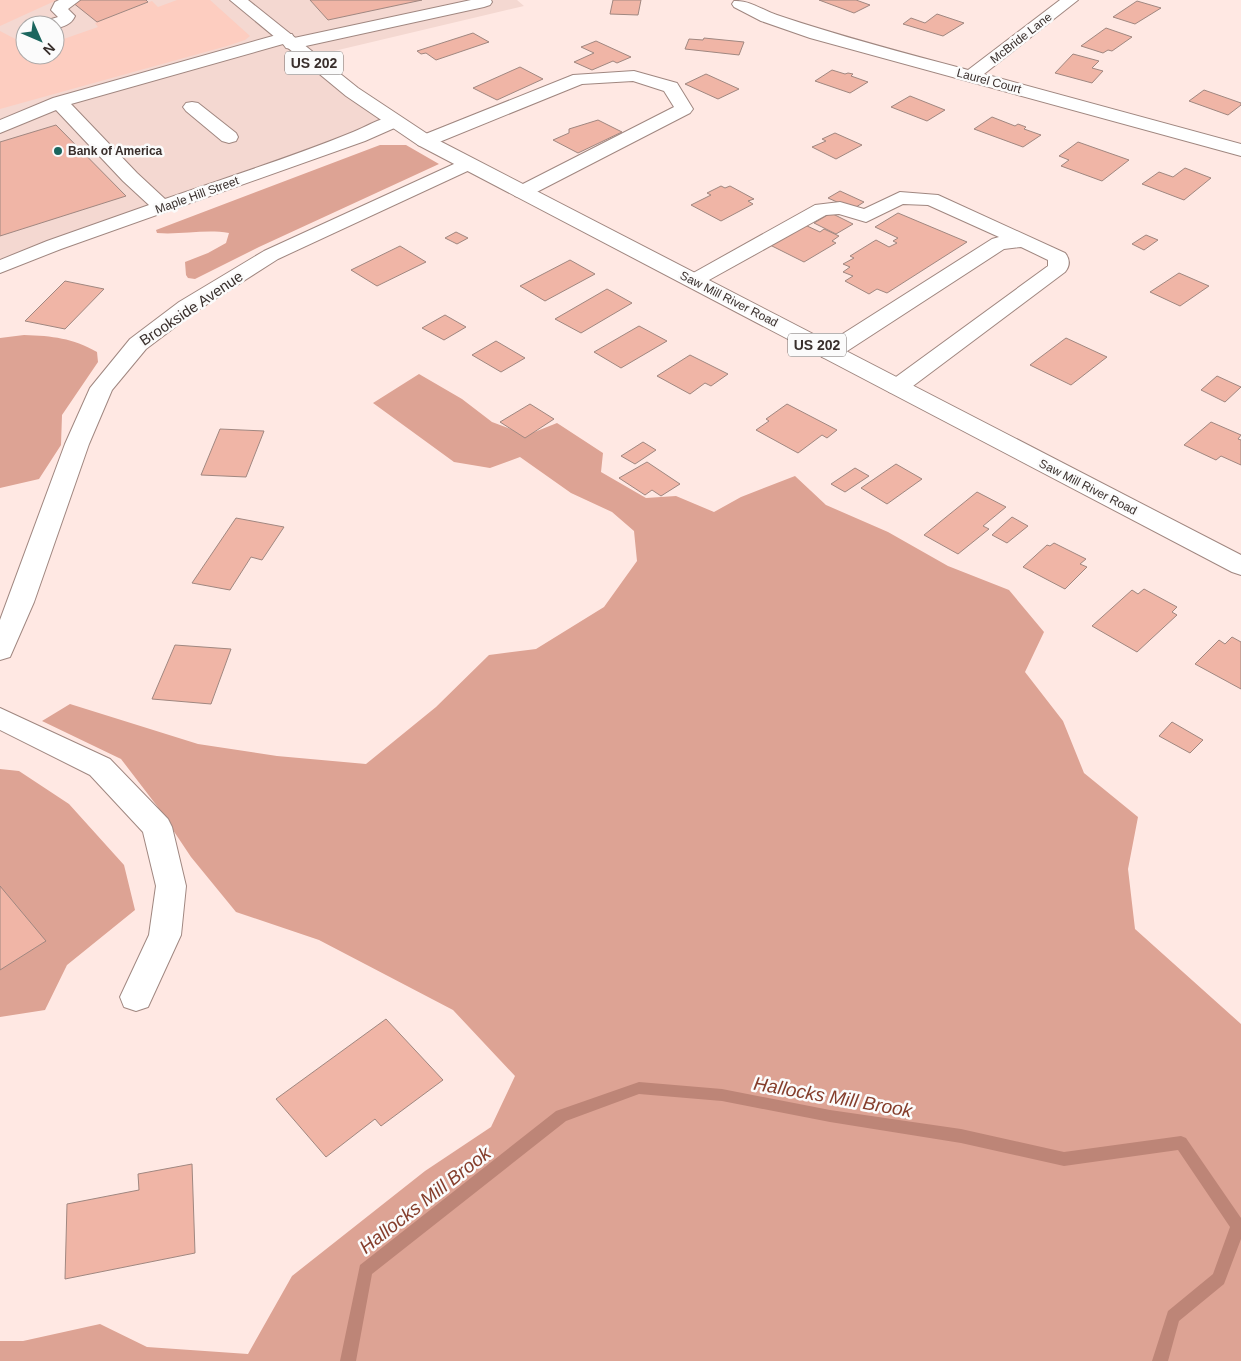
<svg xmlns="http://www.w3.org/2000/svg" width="1241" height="1361" font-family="Helvetica,sans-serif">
  <rect width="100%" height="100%" fill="#ffe8e3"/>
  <path fill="#f4d8d1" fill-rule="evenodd" d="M0,0H517L524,6L313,56L393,122L0,270ZM25,25H55V55H25Z"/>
  <path fill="#fdcdc0" d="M0,0H57L0,26Z
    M177,0H210L250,36L245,40L227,46L0,109V31L25,44V55H55V42L98,27L95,23L152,1L158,7Z"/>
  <path fill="#dda394" d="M380,145H406L439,164L259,247L195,279L188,278L186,275L185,262L208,253L226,243L229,233C205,229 181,235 157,233L156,230Z
    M24,335C53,336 72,338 97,352L98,362L62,415L61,445L39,479L0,488V338Z
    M419,374L462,399L492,422L527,435L557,423L603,453L601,472L646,498L676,496L714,512L741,497L795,476L826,505L888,532L948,566L1009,590L1044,632L1025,672L1063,721L1084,773L1138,817L1128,869L1135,929L1241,1024V1361H0V1341H23L100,1324L147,1347L248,1354L292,1276L425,1171L491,1127L515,1076L453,1010L319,940L236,912L191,857L157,806L121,759L42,721L70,704L198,744L277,756L366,764L436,707L489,655L536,649L604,607L637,561L634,531L612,512L571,493L520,457L490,468L454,462L373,403Z
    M0,769L19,771L69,804L124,865L135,910L67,965L45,1010L0,1017Z"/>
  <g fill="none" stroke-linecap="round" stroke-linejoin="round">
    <path fill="#bd8577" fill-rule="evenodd" d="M639,1082L722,1089L830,1110L961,1129L1064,1152L1181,1136L1186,1138L1241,1218V1239L1224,1284L1179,1321L1168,1361H1152L1168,1311L1213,1274L1230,1227L1178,1150L1064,1166L961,1143L830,1122L722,1101L639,1094L566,1121L372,1274L356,1361H340L360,1265L556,1111Z"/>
  </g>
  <path fill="#f0b5a6" stroke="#a08780" d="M77,0H146L148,2L97,22L72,2Z
    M310,0H422L328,20Z
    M613,0H641L638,15L610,14Z
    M819,0H856L870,5L854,13Z
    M1137,1L1161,8L1135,24L1113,17Z
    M937,14L964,23L943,36L903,24L911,18L925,23Z
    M1106,28L1132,37L1112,51L1108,50L1103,53L1081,46Z
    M473,33L489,42L436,60L426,53L421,54L417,51Z
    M704,38L744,42L739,55L685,49L689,39L703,40Z
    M596,41L631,57L617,63L613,61L592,70L574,62L594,53L581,47Z
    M1073,54L1099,61L1092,68L1103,71L1092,83L1055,73Z
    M520,67L543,79L497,100L473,88Z
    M832,70L845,74L848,73L853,74L851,76L868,82L850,93L815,81Z
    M706,74L739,89L718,99L685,84Z
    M1204,90L1241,103V105L1228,115L1189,101Z
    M910,96L945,110L927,121L891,107Z
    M992,117L1015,126L1018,124L1026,127L1024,129L1041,135L1023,147L974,129Z
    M598,120L622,132L578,153L553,140L569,133V129Z
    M56,125L126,196L0,236V142Z
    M835,133L862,145L836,159L812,147L826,141L822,139Z
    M1078,142L1129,160L1102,181L1061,166L1069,160L1059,156Z
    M1185,168L1211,178L1184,200L1142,184L1159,172L1173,177Z
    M721,186L725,188L730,186L754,199L748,201L753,204L721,221L691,205L711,195L707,193Z
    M840,191L864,202L853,209L828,198Z
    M831,213L853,224L836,234L814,223Z
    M898,213L967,242L887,293L877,289L869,294L845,281L853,276L843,272L850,267L843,264L854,258L850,256L876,240L889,247L897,243L893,241L898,238L875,227Z
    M805,225L820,232L824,229L839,236L832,241L836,243L804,262L770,245Z
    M456,232L468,238L457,244L445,238Z
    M1146,235L1158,240L1144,250L1132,244Z
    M400,246L426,262L377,286L351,270Z
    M570,260L595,274L545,301L520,286Z
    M1179,273L1209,286L1180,306L1150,292Z
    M65,281L104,289L65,329L25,321Z
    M607,289L632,303L581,333L555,319Z
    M445,315L466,327L444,340L422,328Z
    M639,326L667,341L621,368L594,352Z
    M1066,338L1107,357L1071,385L1030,365Z
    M496,341L525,358L501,372L472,355Z
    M690,355L728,374L711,386L705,383L690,394L657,376Z
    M1217,376L1241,387L1225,402L1201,390Z
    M530,404L554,419L525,438L500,422Z
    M787,404L837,430L827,438L822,435L798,453L756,430L769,421L766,419Z
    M1211,422L1241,435L1238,439L1241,440V465L1221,456L1216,460L1184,445Z
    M220,429L264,431L246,477L201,475Z
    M643,442L656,450L635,464L621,456Z
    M647,462L680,484L661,496L652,490L645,495L619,478Z
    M896,464L922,479L887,504L861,488Z
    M855,468L869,476L845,492L831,484Z
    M977,492L1006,507L983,526L989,529L958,554L924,535Z
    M1012,517L1028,526L1007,543L992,535Z
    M236,518L284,527L262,560L251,557L230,590L192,583Z
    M1054,543L1086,559L1080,564L1087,567L1065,589L1023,567L1047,545L1050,546Z
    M1144,589L1177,607L1172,612L1177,615L1137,652L1092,626L1132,590L1138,594Z
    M1232,637L1241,642V689L1195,664L1219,640L1225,644Z
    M175,645L231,649L211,704L152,699Z
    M1172,722L1203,740L1190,753L1159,736Z
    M0,886L46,941L0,970Z
    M386,1019L443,1080L381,1126L375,1119L326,1157L276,1099Z
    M192,1164L195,1253L65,1279L67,1204L139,1190L138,1174Z"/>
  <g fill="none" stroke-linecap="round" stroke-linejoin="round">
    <g stroke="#a08780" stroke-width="2">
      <path id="minor" d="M59,0H80L68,9L75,16C71,25 64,26 55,29V25H43L45,21L58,17L51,10L55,2Z
        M471,0H491L492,2L490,5L484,7L292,49L286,48L283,44L71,104L137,173L165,199C228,177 292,157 353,132C367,127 384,114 399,118L402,122L399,126L365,141L61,249L0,273V260L47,241L149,205L123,181L56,110L0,133V120L53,98L280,34H292L294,38Z
        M1060,0H1078L984,74L1241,144V156L810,38L761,21L734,7L732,4L734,1C750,0 762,10 777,15C839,36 904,53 968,70Z
        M634,71L677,83L693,109L690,113L529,196L522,198L515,196L512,192L515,188L674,107L664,91L633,81L582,84L432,145L425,147L418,145L416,141L418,137L573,75Z
        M192,102L198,103L236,133L238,137L236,141L229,143L222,141L186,111L183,107L186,103Z
        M467,158L474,160L477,164L474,168L278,259L195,312L146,349L112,390L89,444L34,602L10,657L0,660V620L65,444L90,388L130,339L179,302L264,251Z
        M900,192L938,195L1065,253C1070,259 1070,266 1065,272L905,392L897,394L889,392L886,387L889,382L1048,266V260L1021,247L1004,249L838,357L830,359L822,357L819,352L822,347L992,239L999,237L928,205L903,204L866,222L839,214L826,215L700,285L693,287L686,285L683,281L686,277L815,205L840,202L864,209Z
        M0,708L110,759L168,819L172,827L186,886L181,935L148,1007L136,1011L124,1007L120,997L149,935L156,886L143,832L90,775L0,730Z"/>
    </g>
    <g stroke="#a08780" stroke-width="2">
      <path id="highway" d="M230,0H248L358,88L432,137L1241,555V575L1232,572L418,145L346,96Z"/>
    </g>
    <use href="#minor" fill="#fff" fill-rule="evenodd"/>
    <use href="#highway" fill="#fff" fill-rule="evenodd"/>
  </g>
  <circle fill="#1b665e" stroke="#fbfbfb" stroke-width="2" cx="58" cy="151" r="5"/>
  <g text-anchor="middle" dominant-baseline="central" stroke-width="5" stroke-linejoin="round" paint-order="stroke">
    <g font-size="12" fill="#392f2c" stroke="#fbfbfb">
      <text transform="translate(1021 38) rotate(-38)">McBride Lane</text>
      <text transform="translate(989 81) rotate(15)">Laurel Court</text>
      <text transform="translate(197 195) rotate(-20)">Maple Hill Street</text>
      <text transform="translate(729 299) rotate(27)">Saw Mill River Road</text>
      <text transform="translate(1088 487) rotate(27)">Saw Mill River Road</text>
    </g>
    <g font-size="12" font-weight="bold" fill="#392f2c" stroke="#fbfbfb" text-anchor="start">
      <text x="68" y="151">Bank of America</text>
    </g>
    <g fill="#fbfbfb" stroke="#736c6a" stroke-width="1">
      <rect x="285" y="51.5" width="58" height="23" rx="4"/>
      <rect x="788" y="333.5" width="58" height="23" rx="4"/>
    </g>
    <g font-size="14" font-weight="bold" fill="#392f2c">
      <text x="314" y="63">US 202</text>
      <text x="817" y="345">US 202</text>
    </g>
    <g font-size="15" fill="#392f2c" stroke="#fbfbfb">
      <text transform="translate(191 308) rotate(-34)">Brookside Avenue</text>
    </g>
    <g font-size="19" font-style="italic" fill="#853e2c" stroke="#fbfbfb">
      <text transform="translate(833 1097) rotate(10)">Hallocks Mill Brook</text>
      <text transform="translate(425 1200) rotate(-38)">Hallocks Mill Brook</text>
    </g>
  </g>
  <g transform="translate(40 40) rotate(135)"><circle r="24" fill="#fbfbfb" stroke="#ada9a8"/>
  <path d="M0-4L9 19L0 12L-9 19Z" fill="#1b665e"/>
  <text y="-8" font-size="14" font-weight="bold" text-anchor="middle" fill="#392f2c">N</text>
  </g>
</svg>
